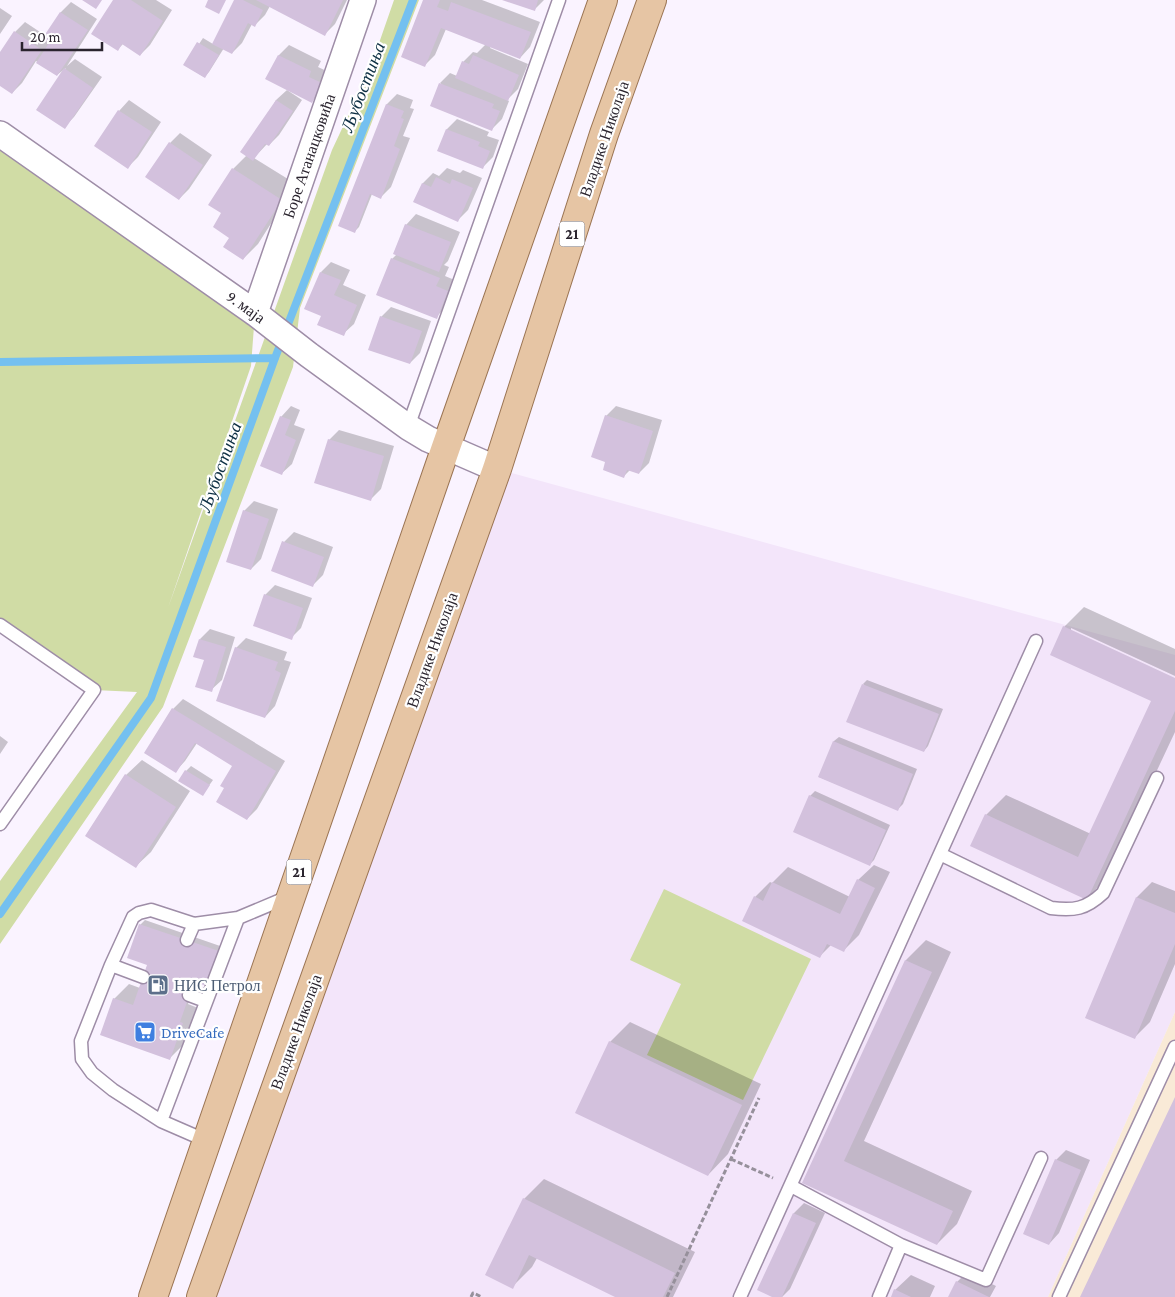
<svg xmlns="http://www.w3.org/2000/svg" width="1175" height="1297" font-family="'Crimson Pro',serif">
  <rect width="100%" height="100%" fill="#faf3ff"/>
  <path fill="#f3e5fa" d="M497,469L1175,655V1012L1048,1297H201Z"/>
  <path fill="#f9ead7" d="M1175,1012V1297H1048Z"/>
  <path fill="#d0dca5" d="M394,0H419L300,308L293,367L163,707L0,944V881L137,692L94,690L0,625V134L255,313L251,366L168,608L332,150L370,69Z
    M664,889L811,959L743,1100L647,1055L681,984L630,960Z"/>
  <path fill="#0003" d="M114,0H156L172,10L150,45L140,55L123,44L118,49Z
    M236,0H347L335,24L325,34L270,6L265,15L255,25L252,24L242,43L232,53L224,48L209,72L204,77L185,65L203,38L213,44Z
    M424,0H482L540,22L530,47L520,58L491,46L490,48L528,64L518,89L507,100L509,101L502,119L492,129L440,83L450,73L457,76L463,62L473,52L477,53L486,44L446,29L435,55L425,65Z
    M505,0H544L534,10Z
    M71,2L97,19L67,66L75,59L102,77L74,117L64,127L38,110L66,68L57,75L36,61L22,83L12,93L0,85V54L15,32L25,22L46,36L61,12Z
    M0,8L12,16L0,34Z
    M289,45L321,61L318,67L331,73L322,91L312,101L267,79L279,55Z
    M287,90L302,100L279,135L269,145L267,144L254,158L296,184L258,244L243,259L231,237L223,213L233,169L247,155L276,100Z
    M397,94L413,100L410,108L414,109L403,136L410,138L391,187L380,198L372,194L359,227L354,232L387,104Z
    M129,100L161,122L138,157L128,167L96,146L119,111Z
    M457,119L489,132L487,136L499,140L493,157L483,167L439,150L447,129Z
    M180,133L212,155L189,189L179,199L170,143Z
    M447,168L460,173L463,170L482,178L468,210L458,220L415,201L423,183L433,173L439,176Z
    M416,214L460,232L448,261L444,265L449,267L445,276L457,281L446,307L436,317L392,259L397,254L406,225Z
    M331,262L350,270L343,285L366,295L354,324L343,334L321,272Z
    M391,307L431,321L420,353L410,363L381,317Z
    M291,406L300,410L294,425L305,429L292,464L281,474V417Z
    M616,406L662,420L649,463L639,473L630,470L624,476L607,461L606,416Z
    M339,430L394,446L381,489L371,499L329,440Z
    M254,501L278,509L261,559L251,569L244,511Z
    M294,532L333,547L323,575L313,585L284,542Z
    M275,585L312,598L301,628L291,638L265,595Z
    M1084,607L1175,649V676L1071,628V631L1175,679V732L1106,879L1086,899L986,815L1006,795L1091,834L1153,701L1064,627Z
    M210,629L235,637L222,680L211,690L200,639Z
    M246,638L287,652L284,660L291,662L275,706L265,717L236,648Z
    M867,680L943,709L928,746L924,751L863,684Z
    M183,699L285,761L257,809L247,819L226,788L234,765L197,743L185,761L175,772L173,709Z
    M0,736L8,742L0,754Z
    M839,737L917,769L903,804L898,809L819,777L834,741Z
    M142,760L190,791L151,852L135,867L126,775Z
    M191,766L213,780L203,794L186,771Z
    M815,791L890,825L874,860L869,865L810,796Z
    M874,865L890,872L859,935L844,950L832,944L820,956L755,897L770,882L772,883L788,867L850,897L858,880Z
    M1152,882L1175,891V964L1150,1022L1135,1037L1087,1017L1137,897Z
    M145,920L223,947L197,981L188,1004L198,1008L185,1043L170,1058L114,999L129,984L140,988L148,964L140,925Z
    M926,940L951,952L864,1141L972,1191L957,1224L937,1244L804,1183L906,960Z
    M630,1022L761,1084L728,1154L708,1175L610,1042Z
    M1066,1150L1090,1160L1059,1233L1049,1244L1056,1160Z
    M544,1179L695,1252L673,1297H618L537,1258L532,1267L512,1287L524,1199Z
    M804,1203L825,1213L790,1289L782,1297H775L794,1213Z
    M967,1272L996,1286L990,1297H950L957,1282Z
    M911,1275L935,1286L930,1297H892L895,1290Z"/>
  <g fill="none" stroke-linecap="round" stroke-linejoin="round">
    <path stroke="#74c0f0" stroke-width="8" d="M0,362L275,358
      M0,914L151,698L275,358L413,0"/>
  </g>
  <path fill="#d3c1dd" d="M82,0H102L96,9Z
    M113,0H131L163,21L140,56L122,44L118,51L91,34Z
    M208,0H226L219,14L205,7Z
    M234,0H243L263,10L255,27L248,23L232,54L212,44Z
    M256,0H343L325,36Z
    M423,0H440L437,7L448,11L451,2L531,32L520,59L441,28L425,67L401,57Z
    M502,0H538L535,11Z
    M60,12L88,30L57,76L36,63L49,43L42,39Z
    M14,31L42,50L12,94L0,86V52Z
    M197,42L219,55L205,78L183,65Z
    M278,55L311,71L309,77L322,83L312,103L265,79Z
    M473,55L519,75L508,101L455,78L462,61L469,64Z
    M64,68L93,88L65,129L36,110Z
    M439,83L494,104L492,108L500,111L492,131L430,106Z
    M276,100L293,111L269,146L265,144L253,161L240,152Z
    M386,104L404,111L401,118L404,119L394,146L400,149L381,199L370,194L355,233L338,226Z
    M118,110L152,132L128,169L94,146Z
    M446,129L480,142L478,146L490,151L483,169L437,151Z
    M169,142L203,165L179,200L145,177Z
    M232,168L282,200L243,260L223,247L229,238L213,227L221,213L208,205Z
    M436,177L450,184L452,179L473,188L458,222L413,202L422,183L431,187Z
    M405,224L451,242L439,272L393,254Z
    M391,258L440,278L436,286L448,291L437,319L376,295Z
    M320,272L341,280L334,295L357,305L344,336L317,325L321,316L304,309Z
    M380,316L422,331L410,364L368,350Z
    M605,415L653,431L639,474L627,470L624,478L603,470L605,462L591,457Z
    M280,416L291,420L285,435L296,440L282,475L260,466Z
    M328,439L384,456L371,501L314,483Z
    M243,510L269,519L251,570L226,562Z
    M282,541L324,557L313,587L271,571Z
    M264,594L303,608L292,640L253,626Z
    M1063,626L1175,678V711L1087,900L970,846L985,814L1078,857L1151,701L1050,655Z
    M199,639L226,647L212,692L195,687L204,660L193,657Z
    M235,647L278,662L275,670L281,673L265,718L216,701Z
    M862,684L939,714L924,752L846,722Z
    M172,708L276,771L247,820L216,802L224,788L220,786L232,766L195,743L176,773L144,753Z
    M833,741L913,774L898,811L818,777Z
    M185,770L210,785L203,796L178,781Z
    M125,774L176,807L136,868L85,836Z
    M809,795L886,830L870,866L793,832Z
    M857,879L875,888L844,952L827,944L820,958L742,921L754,896L763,901L772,882L840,914Z
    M1136,897L1175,913V944L1135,1039L1085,1018Z
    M139,924L219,951L207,986L194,982L180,1022L183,1023L170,1060L100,1035L113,998L133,1005L147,965L127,958Z
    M905,960L932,972L844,1161L953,1211L937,1245L802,1183Z
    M609,1041L742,1105L708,1176L575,1113Z
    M1175,1097V1297H1080Z
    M1055,1159L1081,1170L1049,1245L1023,1234Z
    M523,1198L675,1273L663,1297H615L529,1255L513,1289L485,1275Z
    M793,1213L816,1223L782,1297H772L757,1290Z
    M956,1281L989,1297H948Z
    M894,1289L911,1297H891Z"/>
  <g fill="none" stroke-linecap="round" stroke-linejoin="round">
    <g stroke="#9e8da7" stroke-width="15">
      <path id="service" d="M408,427L559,0
        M0,625L94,690L0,824
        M940,854L1051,908C1074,911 1086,909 1103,893L1157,778
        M194,924L151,910L139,913L133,917L111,965L81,1041L82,1059L92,1073L113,1090L161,1121L207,1141
        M187,940L194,924L238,918L288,897
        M111,965L143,977
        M189,995L205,1001
        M161,1121L238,918
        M791,1186L901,1245L986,1280L1041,1158
        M740,1297L1036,641
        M879,1297L901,1245
        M1059,1297L1175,1047"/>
    </g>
    <g stroke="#9e8da7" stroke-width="28">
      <path id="minor" d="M0,134L255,313L309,355L408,427L428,439L497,469
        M255,313L363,0"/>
    </g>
    <g stroke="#9a7453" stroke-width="30">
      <path id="primary" d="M153,1297L446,447L603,0
        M201,1297L497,469L604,134L652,0"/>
    </g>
    <path stroke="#96909b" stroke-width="3" stroke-dasharray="5 2.5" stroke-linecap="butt" d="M731,1159L773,1178
      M471,1297L473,1293L482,1297
      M667,1297L759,1098"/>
    <use href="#service" stroke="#fff" stroke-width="12"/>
    <use href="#minor" stroke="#fff" stroke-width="25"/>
    <use href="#primary" stroke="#e6c5a4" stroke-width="28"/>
  </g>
  <defs>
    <g id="fuel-square" transform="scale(1.125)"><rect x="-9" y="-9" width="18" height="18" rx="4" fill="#5c6f8a" stroke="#fff"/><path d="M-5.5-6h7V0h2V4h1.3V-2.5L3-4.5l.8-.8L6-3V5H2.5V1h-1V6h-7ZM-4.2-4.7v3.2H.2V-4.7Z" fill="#fff"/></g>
    <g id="supermarket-square" transform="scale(1.125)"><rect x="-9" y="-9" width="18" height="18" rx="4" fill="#3f7fe0" stroke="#fff"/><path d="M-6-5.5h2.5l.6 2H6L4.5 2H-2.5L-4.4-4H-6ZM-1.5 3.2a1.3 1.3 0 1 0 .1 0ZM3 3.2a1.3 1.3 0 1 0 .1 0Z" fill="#fff"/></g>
  </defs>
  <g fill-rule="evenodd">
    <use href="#fuel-square" x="158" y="985"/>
    <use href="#supermarket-square" x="145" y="1032"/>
  </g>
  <g text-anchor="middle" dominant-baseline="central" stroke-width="4.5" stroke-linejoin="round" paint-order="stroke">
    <g fill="#fff" stroke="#6a666d" stroke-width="1">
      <rect x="559.5" y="221.5" width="25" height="25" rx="4"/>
      <rect x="286.5" y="859.5" width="25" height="25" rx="4"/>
    </g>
    <g font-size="15" font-weight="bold" fill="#2a242e">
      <text x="572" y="234">21</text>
      <text x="299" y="872">21</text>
    </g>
    <g font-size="16" fill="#2a242e" stroke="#fff">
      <text transform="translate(604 139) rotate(-71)">Владике Николаја</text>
      <text transform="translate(309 156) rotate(-71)">Боре Атанацковића</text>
      <text transform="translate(246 307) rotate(36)">9. маја</text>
      <text transform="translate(432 650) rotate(-70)">Владике Николаја</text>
      <text transform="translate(296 1032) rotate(-70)">Владике Николаја</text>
    </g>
    <g font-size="16" fill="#4e5e75" stroke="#fff" text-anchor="start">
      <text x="174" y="985">НИС Петрол</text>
    </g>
    <g font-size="16" fill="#366cbe" stroke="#fff" text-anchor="start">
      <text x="161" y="1032">DriveCafe</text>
    </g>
    <g font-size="18" font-style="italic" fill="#0d2f43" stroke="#fff">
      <text transform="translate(363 87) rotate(-69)">Љубостиња</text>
      <text transform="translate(220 467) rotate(-70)">Љубостиња</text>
    </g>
  </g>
  <path d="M22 42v8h80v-8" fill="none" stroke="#2a242e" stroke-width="2.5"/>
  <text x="30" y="42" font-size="15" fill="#2a242e" stroke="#ffffff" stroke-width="4" paint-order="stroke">20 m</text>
</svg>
